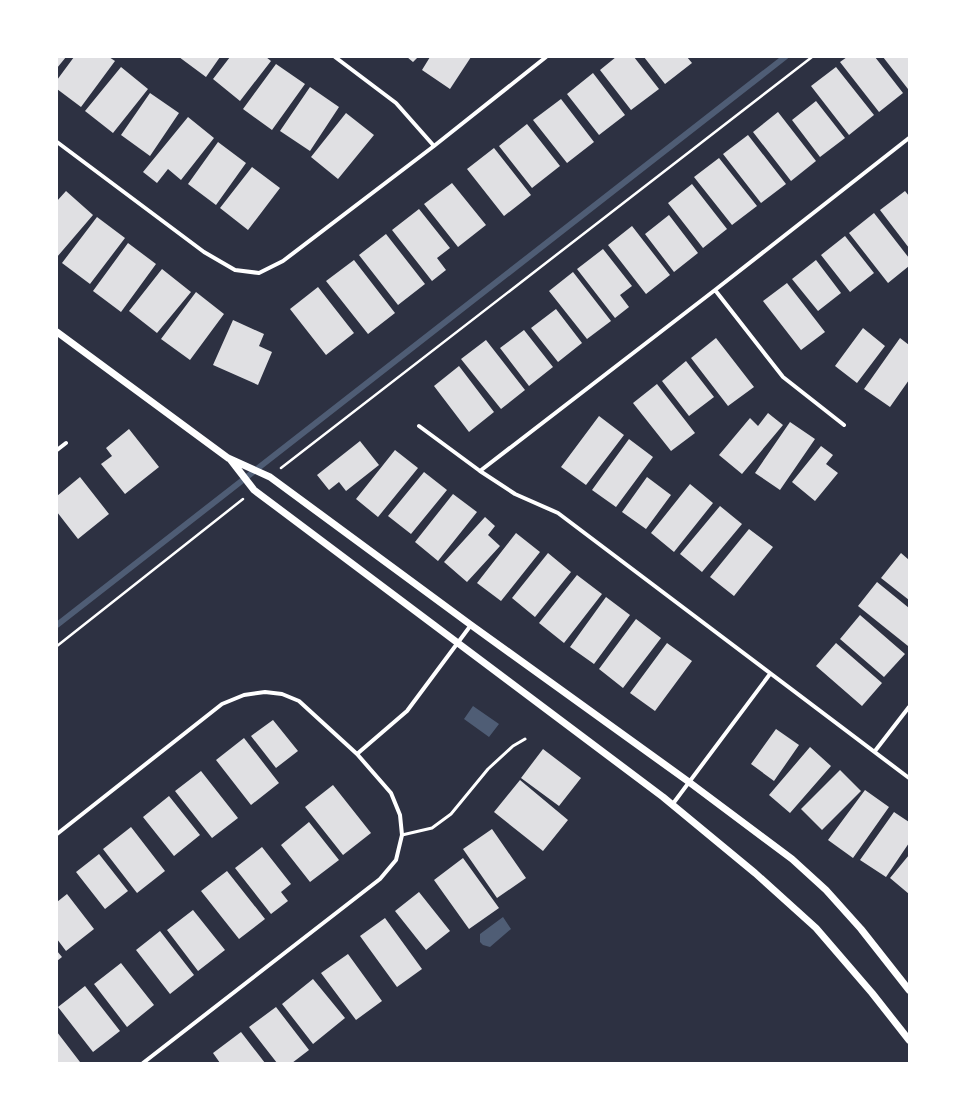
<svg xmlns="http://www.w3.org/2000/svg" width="966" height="1120" font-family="Karla,sans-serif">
  <rect width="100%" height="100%" fill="#2d3142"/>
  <path fill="#4f5d75" d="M473,706L499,724L489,737L464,719Z
    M503,917L511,929L490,947L483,945L480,942V934Z"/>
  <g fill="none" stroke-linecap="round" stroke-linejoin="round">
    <path stroke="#4f5d75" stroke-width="6" d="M57,625L785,57"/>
  </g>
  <path fill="#e0e0e3" d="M57,57H66L57,68Z
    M74,57H109L115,61L81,107L57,89V80Z
    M179,57H220L206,77Z
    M230,57H266L271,61L240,101L213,79Z
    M407,57H418L413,62Z
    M430,57H471L450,89L422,70Z
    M616,57H634L659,89L631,110L600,70Z
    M644,57H687L692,63L665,84Z
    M847,57H875L903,93L879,112L840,62Z
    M883,57H909V88L908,89Z
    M276,64L305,84L272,130L243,109Z
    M121,67L148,89L113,133L85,111Z
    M836,67L874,115L849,135L811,86Z
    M593,73L625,115L599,135L567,94Z
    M310,87L339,107L310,151L280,131Z
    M150,93L179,113L150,156L121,135Z
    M561,99L594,142L567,163L533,120Z
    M816,101L845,138L820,157L792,120Z
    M778,112L816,161L791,181L753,132Z
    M346,113L374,135L338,179L311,157Z
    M188,117L214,138L181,180L168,169L157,183L143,172Z
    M527,124L560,166L532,188L499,146Z
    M748,135L786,184L761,203L723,154Z
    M218,142L246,163L216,205L188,184Z
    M494,148L531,195L504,216L467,169Z
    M719,158L757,206L732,225L694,177Z
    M252,167L280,188L248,230L220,208Z
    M452,183L486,225L458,247L424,204Z
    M692,184L727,229L703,248L668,203Z
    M66,191L93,215L57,257V201Z
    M905,191L909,196V248L880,210Z
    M419,209L450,248L437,258L446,270L432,281L392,230Z
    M874,213L909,258V266L888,283L849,233Z
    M669,215L698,253L674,272L645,234Z
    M97,217L125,238L90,284L62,263Z
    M632,226L670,275L646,294L608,245Z
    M386,234L425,284L398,305L359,255Z
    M845,236L874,273L850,292L821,255Z
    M128,243L156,264L121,312L93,291Z
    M603,249L632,286L620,295L629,307L615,318L577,269Z
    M354,260L395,313L368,334L326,281Z
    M816,260L841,293L818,311L792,279Z
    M162,269L191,292L157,333L129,311Z
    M573,272L611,321L587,339L549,291Z
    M787,283L825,332L801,350L763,301Z
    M318,287L354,333L326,355L290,309Z
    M196,292L224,314L190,360L161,339Z
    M556,309L582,343L558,362L531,328Z
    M233,320L264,334L259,346L272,352L258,385L213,365Z
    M863,328L885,346L857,383L835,366Z
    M524,330L553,367L529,386L500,348Z
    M716,338L754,387L728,406L691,358Z
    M900,338L909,345V380L890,407L864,389Z
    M486,340L525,390L501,409L461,359Z
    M686,361L714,397L689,416L662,381Z
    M459,366L494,412L469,432L434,386Z
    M657,384L695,433L671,451L633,403Z
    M768,413L783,425L742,474L719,455L750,418L758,426Z
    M599,416L624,435L586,485L561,467Z
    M790,422L815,439L780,490L755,473Z
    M129,429L159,467L125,494L101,464L112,456L106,448Z
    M629,439L653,457L616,507L592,490Z
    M360,441L379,465L346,491L339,482L329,490L317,475Z
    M821,446L833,455L826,464L838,473L815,501L792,482Z
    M395,450L418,468L378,517L356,499Z
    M424,472L447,490L411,534L388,516Z
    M80,477L109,514L78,539L57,512V496Z
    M647,477L671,495L646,529L622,512Z
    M690,484L713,503L674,552L651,533Z
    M453,494L477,512L438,561L415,542Z
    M720,506L742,524L702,572L680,554Z
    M485,517L495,526L488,535L500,546L467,582L444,562Z
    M749,529L773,547L734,596L710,577Z
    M516,533L540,552L501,601L477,583Z
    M548,553L571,572L535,617L512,598Z
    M901,553L909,560V600L881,578Z
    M577,575L602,594L564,643L539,623Z
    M877,582L909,608L908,646L858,606Z
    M606,597L630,615L594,664L570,647Z
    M860,615L905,654L884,677L840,639Z
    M636,619L661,638L623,688L599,669Z
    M667,643L692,661L655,711L630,693Z
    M836,643L882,683L862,706L816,666Z
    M273,720L298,751L276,768L251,736Z
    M776,729L799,745L774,781L751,764Z
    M244,738L279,783L251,805L216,760Z
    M810,747L831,766L790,813L769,795Z
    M543,749L581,778L559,806L521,778Z
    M840,770L861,791L822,830L801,809Z
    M201,771L238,818L212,838L175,791Z
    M520,780L568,820L543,851L494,812Z
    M333,785L371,833L343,855L305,807Z
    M865,790L889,807L853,858L828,840Z
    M169,796L200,835L174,856L143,817Z
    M894,812L909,822V843L886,877L860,860Z
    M309,822L339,860L310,882L281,845Z
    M131,827L165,871L137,893L103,849Z
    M492,829L526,878L497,898L463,849Z
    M262,847L291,884L281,892L288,901L271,914L235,868Z
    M99,854L128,891L105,909L76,872Z
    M909,855V894L890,878Z
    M463,858L499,908L469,929L434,880Z
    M227,871L265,919L239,939L201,891Z
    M419,892L450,931L426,950L395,911Z
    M67,894L94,929L66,951L57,939V902Z
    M193,910L225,950L198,971L167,930Z
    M385,918L422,969L397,987L360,936Z
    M160,931L194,975L170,994L136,950Z
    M57,951L62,957L57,961Z
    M348,954L382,1001L356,1020L321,973Z
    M121,963L154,1005L127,1027L94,984Z
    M313,979L345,1018L313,1044L282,1004Z
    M85,986L120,1031L93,1052L58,1007Z
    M276,1007L309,1050L292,1063H277L249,1027Z
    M57,1032L80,1062L79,1063H57Z
    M241,1032L265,1063H220L213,1053Z"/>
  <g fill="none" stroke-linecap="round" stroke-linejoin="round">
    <path stroke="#fff" stroke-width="2.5" d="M281,468L812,57
      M57,646L243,499"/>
    <path stroke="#fff" stroke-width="3" d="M402,835L432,828L451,814L488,769L513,746L525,739"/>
    <path stroke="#fff" stroke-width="4" d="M335,57L396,103L434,146
      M57,142L204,252L235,270L259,273L283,261L434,146L546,57
      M715,290L783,377L844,425
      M419,426L480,471L515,494L558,513L909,778
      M57,450L66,443
      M480,471L715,290L909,138
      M875,751L909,707
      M357,754L407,711L471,625
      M672,805L770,674
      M57,834L222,704L244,695L265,692L282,694L299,701L357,754L391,793L400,815L402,835L396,860L380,879L143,1063"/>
    <path stroke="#fff" stroke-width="7" d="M57,332L228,458L270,477L471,625L689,782L792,859L826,890L861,929L909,990
      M230,459L254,490L663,797L755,873L816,928L872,993L909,1040"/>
  </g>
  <rect width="966" height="1120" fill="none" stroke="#ffffff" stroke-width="116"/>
</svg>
